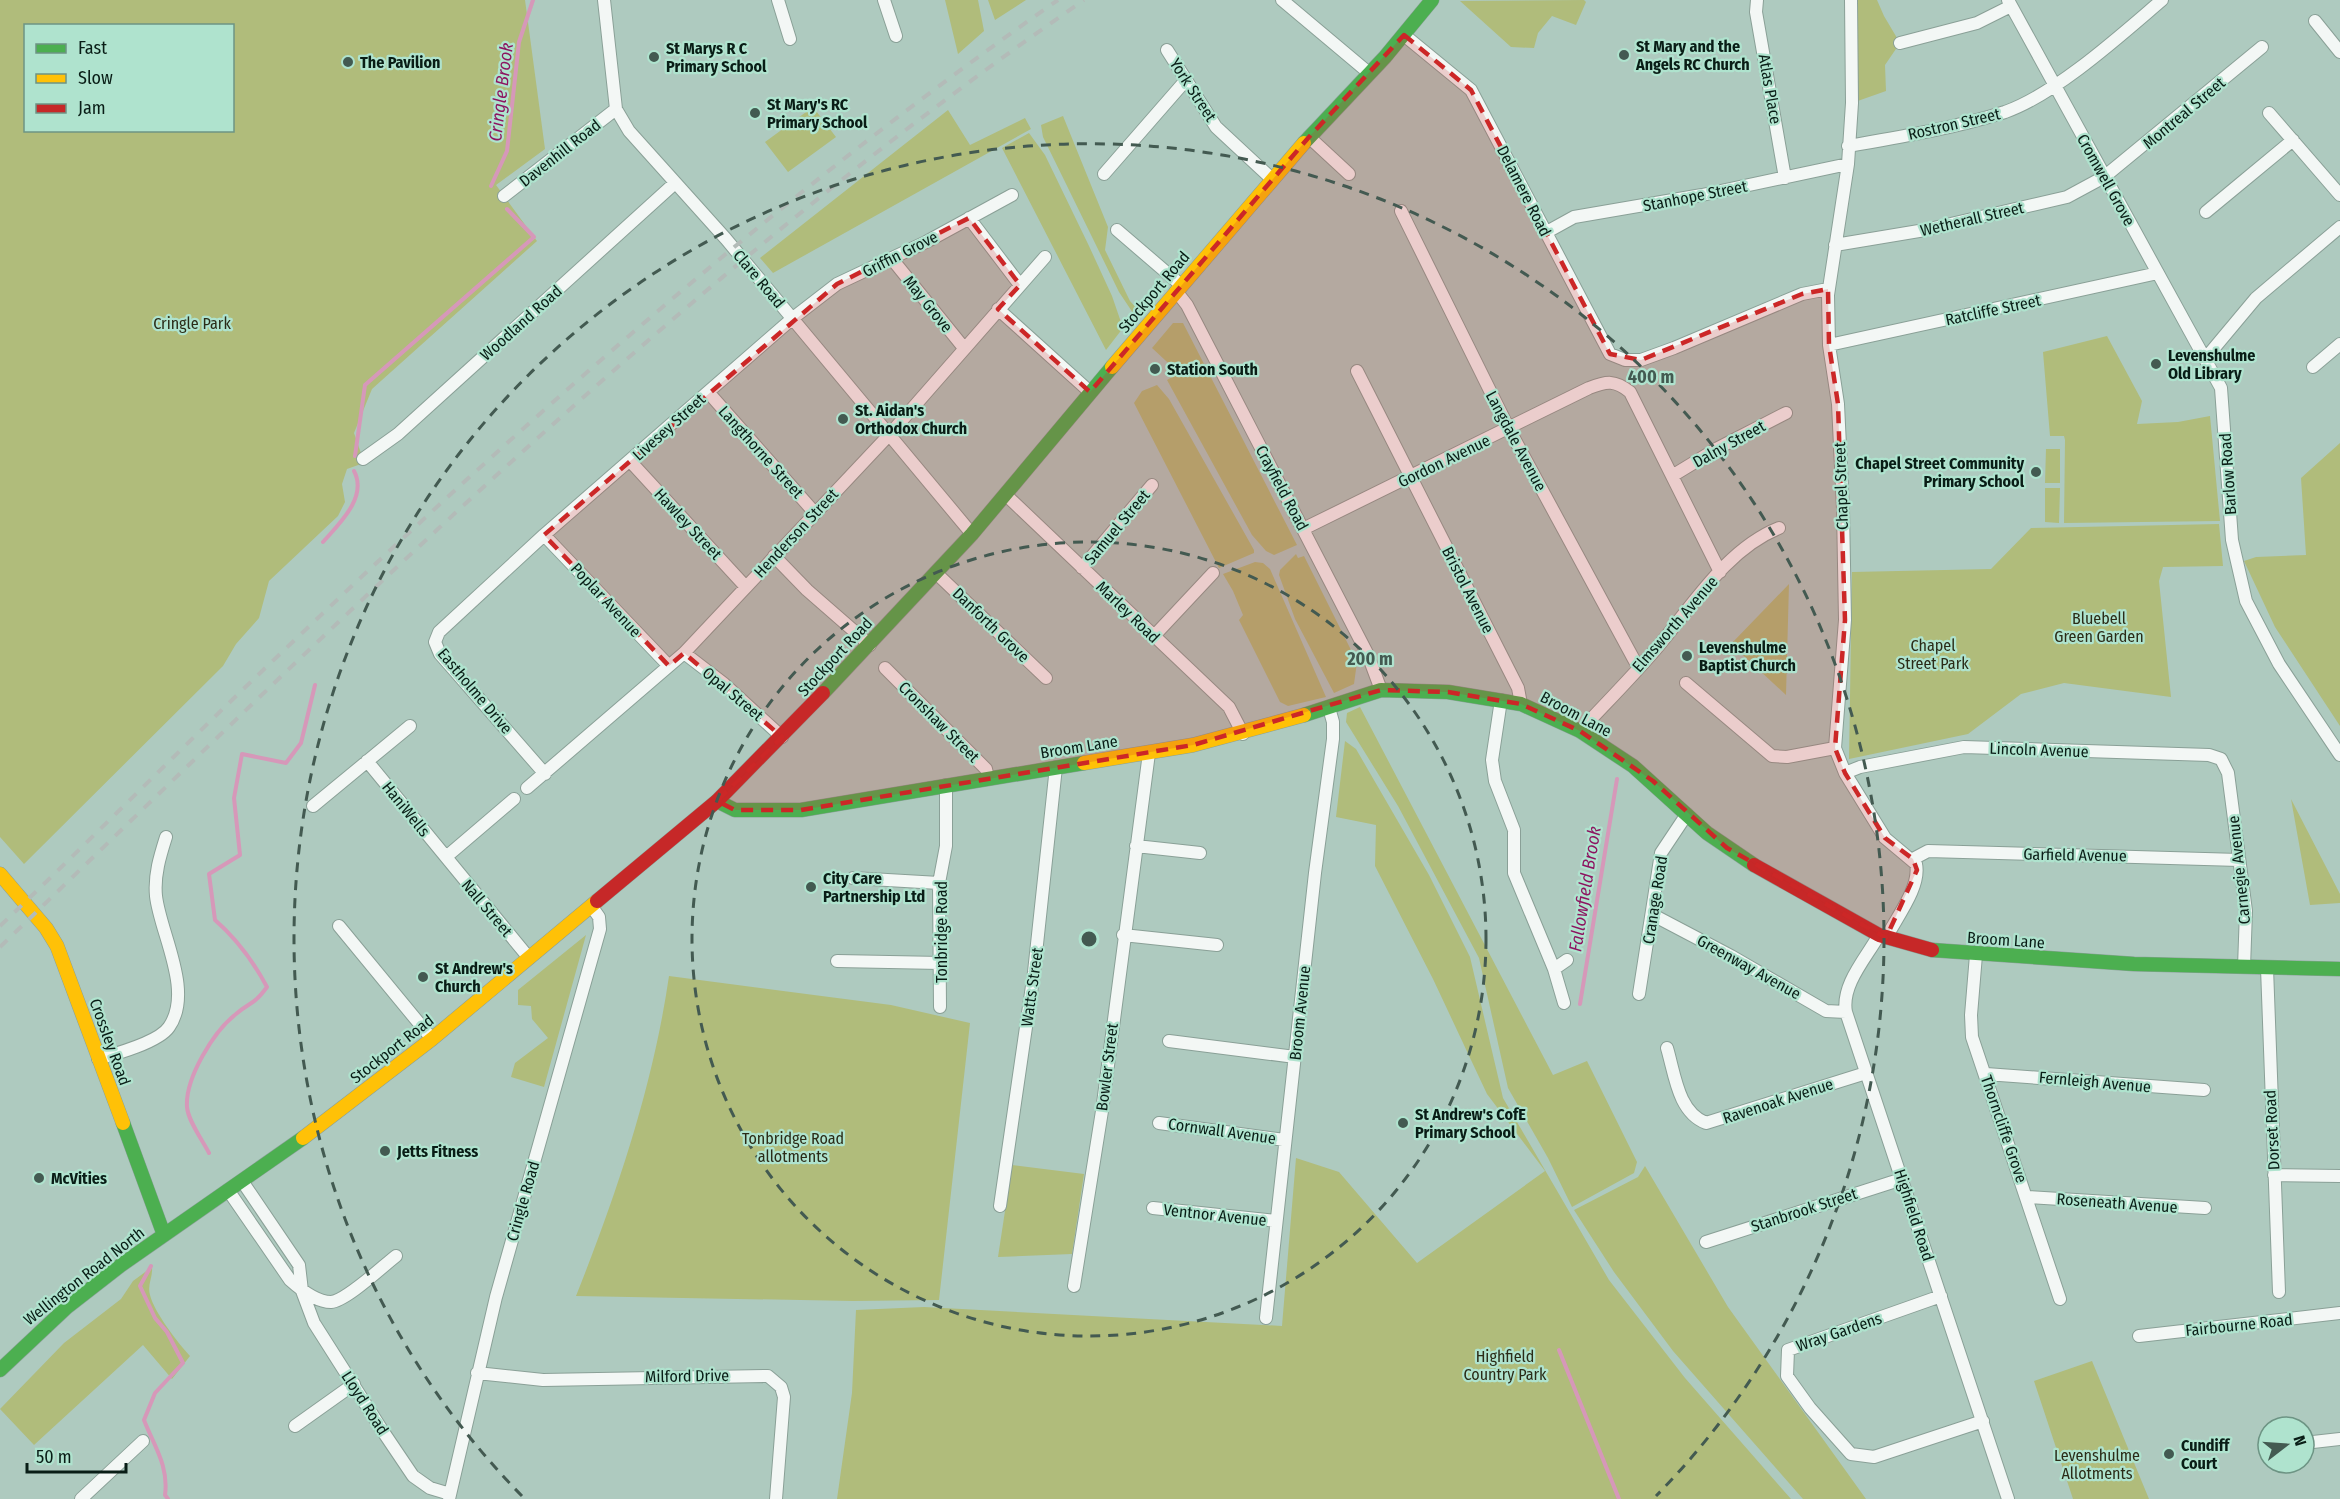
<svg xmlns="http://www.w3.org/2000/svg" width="2340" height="1499" font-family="'Fira Sans Condensed',sans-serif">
  <rect width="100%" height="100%" fill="#aecabf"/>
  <path fill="#b0bc7b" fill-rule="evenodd" d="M0,0H525L545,149L496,185L537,241L372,389L354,433L363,459L361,464L347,469L342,484L345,502L338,516L269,581L259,618L236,644L223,666L24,864L0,837ZM26,26H232V130H26Z
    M945,0H978L984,31L958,54Z
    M988,0H1026L995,20Z
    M1584,0L1586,2L1576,25L1552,16L1538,33L1534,48L1511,47L1460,1Z
    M1851,0H1877L1884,16L1900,43L1885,65L1886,91L1852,103Z
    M813,107L836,137L788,172L765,142Z
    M948,110L970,145L1025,118L1031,129L773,273L760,258Z
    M1063,116L1108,227L1105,250L1130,301L1139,311L1135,316L1119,292L1043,137L1041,125Z
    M1029,133L1045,155L1089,246L1112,296L1123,328L1106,350L1002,148Z
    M1173,323H1183L1297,545L1274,555L1266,551L1252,535L1167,380L1179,373L1152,348Z
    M2107,336L2142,401L2137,424L2178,422L2210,416L2220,521L2064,523L2065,440L2064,436H2050L2043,352Z
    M1157,385L1169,399L1254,550V553L1219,568L1134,403L1142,391Z
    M2340,443V726L2275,627L2244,561L2256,557L2306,555L2301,478Z
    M2046,449H2060V483H2045Z
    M2045,488H2060L2059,523L2045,522Z
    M2219,524L2223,566L2163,567L2159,581L2171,697L2064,683L2021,694L1968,734L1849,759L1852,572L1991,569L2031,528Z
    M1296,554L1298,558L1304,556L1357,662L1354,684L1334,693L1295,619L1279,575L1280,570Z
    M1255,562L1263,563L1270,569L1326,697L1288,706L1280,702L1239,620L1243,615L1233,591L1223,574Z
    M1789,584L1786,695L1731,644Z
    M1360,707L1553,1075L1587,1061L1637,1162L1634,1173L1572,1207L1548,1158L1508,1088L1479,958L1398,806L1346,722L1347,713Z
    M1345,741L1356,749L1429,875L1470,957L1503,1098L1609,1280L1685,1378L1791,1499H837L852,1393L856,1310L924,1307L1282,1326L1296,1158L1339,1172L1417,1263L1545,1171L1487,1094L1433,979L1375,866L1376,825L1336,817Z
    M2291,799L2340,894V903L2310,905Z
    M586,935L544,1087L511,1077L515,1063L548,1038L532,1019L531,1006L518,1005V990Z
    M669,976L891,1005L970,1023L939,1300L853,1301L576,1296C617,1193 653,1086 669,976Z
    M1012,1165L1084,1174L1072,1254L998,1257Z
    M1645,1166L1728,1307L1866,1499H1803L1673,1351L1614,1272L1574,1210L1638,1177Z
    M152,1267C153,1277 147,1285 150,1295C154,1312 178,1343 190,1356L172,1379L143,1345L34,1445L0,1409L64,1343L121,1299L133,1281Z
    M2092,1361L2149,1499H2073L2034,1381Z"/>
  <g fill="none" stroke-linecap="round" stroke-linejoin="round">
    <path stroke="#d698b9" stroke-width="4" d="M491,186L507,151L519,42L533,0
      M355,456L365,385L534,237L507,209
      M323,542C339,524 368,497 354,471
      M1580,1004L1617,779
      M209,1153C203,1141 188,1121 187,1107C185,1078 214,1031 236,1014C251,1001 253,1006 267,987C253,961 237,939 215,920L209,874L240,855L234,798L242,754L286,763L301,743L315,685
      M151,1266L140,1286L155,1318L167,1332L183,1363L155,1393L144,1420C154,1446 169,1466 165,1495L168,1499
      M1559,1350L1619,1499"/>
    <g stroke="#8aa097" stroke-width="14">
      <path id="street" d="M604,0L616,109L629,131L726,239L972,534
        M778,0L790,39
        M884,0L896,36
        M1282,0L1369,73
        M1757,0L1756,12L1785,178
        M1851,0L1852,103L1848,164L1828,295L1829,345L1838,404L1843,509L1845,620L1835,748L1845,773L1885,838L1916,864C1921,887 1896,918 1886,938
        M2008,0L2221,388L2232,540L2246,601L2279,664L2340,755
        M2315,21L2340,52
        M1404,35L1471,90L1610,354L1625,360H1641L1674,348L1802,294L1828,289
        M1900,43L1977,23L2011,6
        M1167,50L1216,127L1272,179
        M2269,113L2340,195
        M1309,137L1349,174
        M1848,146C1900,137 1955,128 2005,112C2056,94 2121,35 2162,0
        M1104,174L1186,80
        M504,196L616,109
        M1401,211L1509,429L1638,667
        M2206,212L2293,140
        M969,218L1020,285
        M1117,230L1181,285
        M1545,233L1574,217L1702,195L1848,164
        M1835,245L1925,230L2067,197L2104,177L2262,47
        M892,259L964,348
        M1176,291L1187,305L1368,655L1381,690
        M998,309L1090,392
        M1829,345L2158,273
        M2205,359L2256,298L2340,227
        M2313,367L2340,344
        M1357,371L1518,688L1521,704
        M708,392L814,512
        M363,459L398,434L675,183
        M630,461L745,586
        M1672,476L1718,448L1786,413
        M1006,495L1229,707L1243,734
        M1303,529L1589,388C1607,381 1615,380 1630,392L1720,572
        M544,535L669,666
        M774,556L807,590L870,645
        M1082,568L1152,485
        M936,573L1046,678
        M1154,636L1213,573
        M684,653L723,683L782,737
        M885,668L986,769L988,778
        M1686,683L1772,756L1787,757L1835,748
        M1501,700L1492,760L1495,781L1514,830V873L1554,969L1564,1003
        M1580,731C1605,704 1631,678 1655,650C1691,608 1726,549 1779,528
        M367,761L529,958
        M1845,773L1860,767L1964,747L2209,755L2221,759L2228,773L2246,911L2244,967
        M545,774L440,654L435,642L439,632L544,535L708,392L793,318L837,284L926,242L1012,195
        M527,788L684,653L889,435L1045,257
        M313,806L410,726
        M1136,846L1200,853
        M446,857L514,799
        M1913,859L1928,851L2239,860
        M853,878L939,883
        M1653,915L1731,956L1826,1011L1846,1012
        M339,926L432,1039
        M1123,935L1217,945
        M1879,935C1866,958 1841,985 1846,1012L2008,1499
        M1976,955L1971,1015L1972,1037L2060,1299
        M837,961L941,963
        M2267,968L2279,1292
        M1554,969L1567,960
        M1639,994L1661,853L1687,814
        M940,1007L939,883L946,846V785
        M1169,1041L1295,1057
        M1667,1048C1675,1075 1678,1112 1706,1123L1866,1073
        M98,1059C116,1054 159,1042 169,1027C194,991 160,933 156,896C154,875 160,856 166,837
        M1986,1074L2204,1090
        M1159,1123L1285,1140
        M2274,1175L2340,1176
        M242,1181L299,1265L302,1291L314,1323L382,1430L413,1476L430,1488L450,1494
        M228,1190L290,1280C300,1289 316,1302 331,1302C346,1301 383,1266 396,1256
        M2028,1197L2205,1208
        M1000,1206L1034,972L1056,767
        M1153,1208L1276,1221
        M1706,1242L1902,1179
        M1074,1286L1102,1111L1149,753
        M1941,1296L1788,1350L1787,1376L1810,1408L1851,1454L1874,1457L1983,1421
        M1266,1318L1315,873L1333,739V722L1329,708
        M2139,1336L2340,1313
        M477,1373L543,1380L768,1376L781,1387L784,1397L776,1499
        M295,1426L354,1384
        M2304,1443L2340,1439
        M81,1499L143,1441
        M449,1499L496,1297L600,929L599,917L592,907"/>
    </g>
    <g stroke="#8aa097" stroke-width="15">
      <path id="fast" d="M1304,143L1385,57L1432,0
        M823,693L972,534L1112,367
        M1304,715L1381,690L1448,692L1521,704L1580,731L1633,766L1707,833L1754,865
        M717,801L735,810H801L1084,763
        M1932,950L2134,964L2340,969
        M123,1123L164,1235
        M0,1370L67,1307L121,1265L303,1138"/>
    </g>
    <g stroke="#8aa097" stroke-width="15">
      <path id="slow" d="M1112,367L1304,143
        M1084,763L1193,745L1304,715
        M0,874L46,928L57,946L123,1123
        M303,1138L432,1039L597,901"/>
    </g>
    <g stroke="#8aa097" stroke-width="15">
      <path id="jam" d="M1754,865L1879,935L1932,950
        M597,901L717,801L823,693"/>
    </g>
    <use href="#street" stroke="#f3f7f5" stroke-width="12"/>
    <use href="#fast" stroke="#4caf50" stroke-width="14"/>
    <use href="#slow" stroke="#ffc107" stroke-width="14"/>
    <use href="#jam" stroke="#c62828" stroke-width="14"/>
    <path stroke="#b3bbb8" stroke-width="4" stroke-dasharray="10 10" stroke-linecap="butt" d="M0,926C94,837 185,744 279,655C524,421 779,195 1058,0
      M0,947C346,614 687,274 1084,0"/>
  </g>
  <path fill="#cc2727" fill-opacity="0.2" stroke="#cc2727" stroke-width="4.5" stroke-dasharray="12 8" stroke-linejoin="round" d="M1404,35L1471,90L1610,354L1641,360L1802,294L1828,289L1829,345L1838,404L1845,620L1835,748L1845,773L1885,838L1913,859L1917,870L1886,938L1727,848L1653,781L1580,731L1521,704L1448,692L1381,690L1193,745L801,810H735L717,801L782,737L684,653L669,666L544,535L837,284L969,218L1020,285L998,309L1090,392L1309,137Z"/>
  <g fill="none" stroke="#435a51" stroke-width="3" stroke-dasharray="10 8">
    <circle cx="1089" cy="939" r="397"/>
    <path d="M522 1496A795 795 0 1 1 1656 1496"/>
  </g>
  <g fill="#435a51" stroke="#afe3ce" stroke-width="2">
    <circle cx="1624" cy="55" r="6"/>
    <circle cx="654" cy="57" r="6"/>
    <circle cx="348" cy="62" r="6"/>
    <circle cx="755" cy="113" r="6"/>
    <circle cx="2156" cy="364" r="6"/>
    <circle cx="1155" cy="369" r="6"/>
    <circle cx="843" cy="419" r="6"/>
    <circle cx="2036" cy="472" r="6"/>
    <circle cx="1687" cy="656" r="6"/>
    <circle cx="811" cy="887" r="6"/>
    <circle cx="423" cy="977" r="6"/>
    <circle cx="1403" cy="1123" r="6"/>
    <circle cx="385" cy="1151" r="6"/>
    <circle cx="39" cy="1178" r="6"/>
    <circle cx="2169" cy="1454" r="6"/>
  </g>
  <g text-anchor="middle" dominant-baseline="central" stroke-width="4.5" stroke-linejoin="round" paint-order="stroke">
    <g font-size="16" font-weight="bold" fill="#091d16" stroke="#afe3ce" text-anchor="start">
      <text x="1636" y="46">St Mary and the<tspan x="1636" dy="18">Angels RC Church</tspan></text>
      <text x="666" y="48">St Marys R C<tspan x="666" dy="18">Primary School</tspan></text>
      <text x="360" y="62">The Pavilion</text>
      <text x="767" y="104">St Mary's RC<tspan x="767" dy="18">Primary School</tspan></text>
      <text x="2168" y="355">Levenshulme<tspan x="2168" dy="18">Old Library</tspan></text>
      <text x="1167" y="369">Station South</text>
      <text x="855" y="410">St. Aidan's<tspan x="855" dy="18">Orthodox Church</tspan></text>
      <text x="2024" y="463" text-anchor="end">Chapel Street Community<tspan x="2024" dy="18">Primary School</tspan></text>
      <text x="1699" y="647">Levenshulme<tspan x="1699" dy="18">Baptist Church</tspan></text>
      <text x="823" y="878">City Care<tspan x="823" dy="18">Partnership Ltd</tspan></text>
      <text x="435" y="968">St Andrew's<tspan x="435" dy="18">Church</tspan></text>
      <text x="1415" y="1114">St Andrew's CofE<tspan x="1415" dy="18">Primary School</tspan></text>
      <text x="397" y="1151">Jetts Fitness</text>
      <text x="51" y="1178">McVities</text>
      <text x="2181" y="1445">Cundiff<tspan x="2181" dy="18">Court</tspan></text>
    </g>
    <g font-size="16" fill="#091d16" stroke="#afe3ce">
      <text transform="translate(1770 89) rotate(80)">Atlas Place</text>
      <text transform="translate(1193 90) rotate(57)">York Street</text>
      <text transform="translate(2184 113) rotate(-40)">Montreal Street</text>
      <text transform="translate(1954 124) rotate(-13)">Rostron Street</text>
      <text transform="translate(560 153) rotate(-38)">Davenhill Road</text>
      <text transform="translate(2106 180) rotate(61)">Cromwell Grove</text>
      <text transform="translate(1524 191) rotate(63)">Delamere Road</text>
      <text transform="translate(1695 196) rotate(-11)">Stanhope Street</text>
      <text transform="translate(1972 219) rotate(-13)">Wetherall Street</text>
      <text transform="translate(900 254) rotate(-27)">Griffin Grove</text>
      <text transform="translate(759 279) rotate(50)">Clare Road</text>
      <text transform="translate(1154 292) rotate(-50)">Stockport Road</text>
      <text transform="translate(928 304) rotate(51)">May Grove</text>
      <text transform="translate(1993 310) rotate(-12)">Ratcliffe Street</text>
      <text transform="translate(521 323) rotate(-42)">Woodland Road</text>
      <text transform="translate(669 427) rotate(-42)">Livesey Street</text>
      <text transform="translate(1516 441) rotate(62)">Langdale Avenue</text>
      <text transform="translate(1729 444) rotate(-29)">Dalny Street</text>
      <text transform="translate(761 452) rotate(48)">Langthorne Street</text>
      <text transform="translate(1444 461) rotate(-26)">Gordon Avenue</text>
      <text transform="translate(2228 474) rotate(-94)">Barlow Road</text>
      <text transform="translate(1841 486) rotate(-92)">Chapel Street</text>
      <text transform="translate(1282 488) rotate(62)">Crayfield Road</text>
      <text transform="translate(688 524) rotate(47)">Hawley Street</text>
      <text transform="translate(1117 527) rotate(-50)">Samuel Street</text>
      <text transform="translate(796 533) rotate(-47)">Henderson Street</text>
      <text transform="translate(1468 590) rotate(63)">Bristol Avenue</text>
      <text transform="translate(606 600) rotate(47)">Poplar Avenue</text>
      <text transform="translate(1128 612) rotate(44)">Marley Road</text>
      <text transform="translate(1675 624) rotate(-49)">Elmsworth Avenue</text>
      <text transform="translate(991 625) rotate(44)">Danforth Grove</text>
      <text transform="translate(835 657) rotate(-47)">Stockport Road</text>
      <text transform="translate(475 691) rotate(50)">Eastholme Drive</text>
      <text transform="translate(733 694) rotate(40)">Opal Street</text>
      <text transform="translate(1576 714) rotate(28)">Broom Lane</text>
      <text transform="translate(939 722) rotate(45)">Cronshaw Street</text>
      <text transform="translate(1079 747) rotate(-9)">Broom Lane</text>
      <text transform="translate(2039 750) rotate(2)">Lincoln Avenue</text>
      <text transform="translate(406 809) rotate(51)">HaniWells</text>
      <text transform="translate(2075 855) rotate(1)">Garfield Avenue</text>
      <text transform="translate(2239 870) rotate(-96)">Carnegie Avenue</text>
      <text transform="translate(1655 900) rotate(-81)">Cranage Road</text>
      <text transform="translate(487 908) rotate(50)">Nall Street</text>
      <text transform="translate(941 932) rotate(-90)">Tonbridge Road</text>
      <text transform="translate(2006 940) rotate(4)">Broom Lane</text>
      <text transform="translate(1749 967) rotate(29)">Greenway Avenue</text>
      <text transform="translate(1032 987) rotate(-82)">Watts Street</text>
      <text transform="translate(1300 1013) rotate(-84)">Broom Avenue</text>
      <text transform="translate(110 1042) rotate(70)">Crossley Road</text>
      <text transform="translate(392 1049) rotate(-38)">Stockport Road</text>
      <text transform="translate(1107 1067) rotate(-83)">Bowler Street</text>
      <text transform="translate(2095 1082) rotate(5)">Fernleigh Avenue</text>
      <text transform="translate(1778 1101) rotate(-18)">Ravenoak Avenue</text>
      <text transform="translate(2004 1129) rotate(71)">Thorncliffe Grove</text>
      <text transform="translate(2272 1130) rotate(-93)">Dorset Road</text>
      <text transform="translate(1222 1131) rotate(8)">Cornwall Avenue</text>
      <text transform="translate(523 1201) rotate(-74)">Cringle Road</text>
      <text transform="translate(2117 1203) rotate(4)">Roseneath Avenue</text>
      <text transform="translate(1804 1210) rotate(-18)">Stanbrook Street</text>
      <text transform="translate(1215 1215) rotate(6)">Ventnor Avenue</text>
      <text transform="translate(1914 1215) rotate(72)">Highfield Road</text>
      <text transform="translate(84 1276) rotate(-38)">Wellington Road North</text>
      <text transform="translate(2239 1325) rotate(-6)">Fairbourne Road</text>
      <text transform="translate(1839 1332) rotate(-19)">Wray Gardens</text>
      <text transform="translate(687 1376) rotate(-1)">Milford Drive</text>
      <text transform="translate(365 1403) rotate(57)">Lloyd Road</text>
    </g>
    <g font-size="16" fill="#2b2b17" stroke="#afe3ce">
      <text x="192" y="323">Cringle Park</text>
      <text x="2099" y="618">Bluebell<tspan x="2099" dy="18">Green Garden</tspan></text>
      <text x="1933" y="645">Chapel<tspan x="1933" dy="18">Street Park</tspan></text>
      <text x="793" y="1138">Tonbridge Road<tspan x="793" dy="18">allotments</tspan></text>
      <text x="1505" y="1356">Highfield<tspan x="1505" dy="18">Country Park</tspan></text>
      <text x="2097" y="1455">Levenshulme<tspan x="2097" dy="18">Allotments</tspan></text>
    </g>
    <g font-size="18" font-style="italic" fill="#8d1460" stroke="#afe3ce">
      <text transform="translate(501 92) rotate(-83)">Cringle Brook</text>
      <text transform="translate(1585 889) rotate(-81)">Fallowfield Brook</text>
    </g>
  </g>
  <circle cx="1089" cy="939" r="9" fill="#435a51" stroke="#afe3ce" stroke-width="3"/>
  <g font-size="18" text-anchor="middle" font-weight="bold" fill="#435a51" stroke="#afe3ce" stroke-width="4.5" stroke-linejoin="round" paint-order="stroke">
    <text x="1651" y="383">400 m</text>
    <text x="1370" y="665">200 m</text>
  </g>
  <rect x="24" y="24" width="210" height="108" fill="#afe3ce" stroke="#6d9484" stroke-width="1.5"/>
  <rect x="36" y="44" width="30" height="9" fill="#4caf50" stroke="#6d9484" stroke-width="1.5"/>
  <text x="78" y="54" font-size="18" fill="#091d16">Fast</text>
  <rect x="36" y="74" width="30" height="9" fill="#ffc107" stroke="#6d9484" stroke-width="1.5"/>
  <text x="78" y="84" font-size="18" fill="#091d16">Slow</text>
  <rect x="36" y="104" width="30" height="9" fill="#c62828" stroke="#6d9484" stroke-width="1.5"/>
  <text x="78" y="114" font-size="18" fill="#091d16">Jam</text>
  <g transform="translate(2286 1445) rotate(73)"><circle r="28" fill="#afe3ce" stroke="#6d9484" stroke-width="1.5"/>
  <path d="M0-4.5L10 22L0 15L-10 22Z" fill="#435a51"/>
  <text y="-9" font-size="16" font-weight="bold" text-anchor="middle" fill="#091d16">N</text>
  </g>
  <path d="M27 1463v9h99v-9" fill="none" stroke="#091d16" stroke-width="3"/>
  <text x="36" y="1463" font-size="18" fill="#091d16" stroke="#afe3ce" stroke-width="4.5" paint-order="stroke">50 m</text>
</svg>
